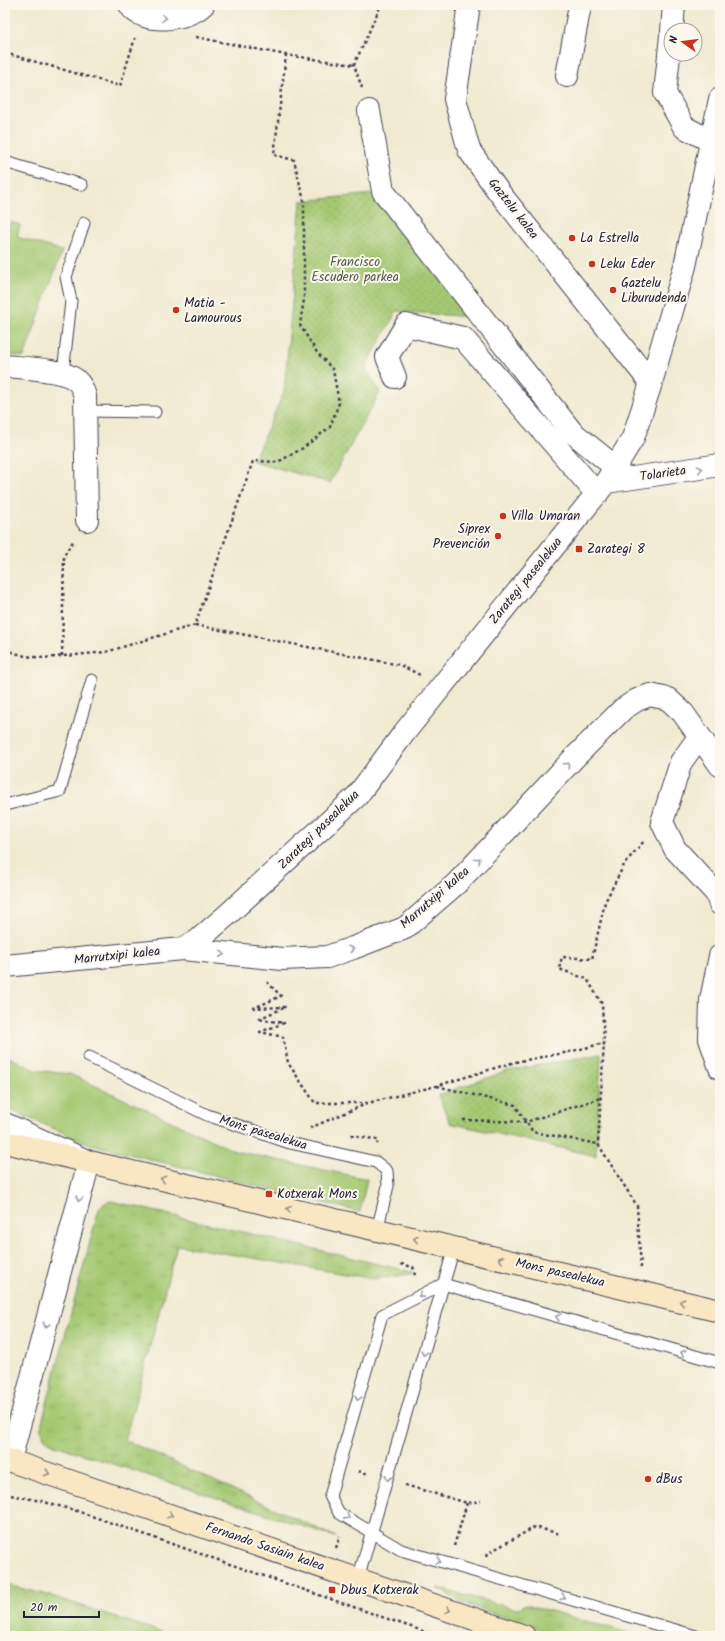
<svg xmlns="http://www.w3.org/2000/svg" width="725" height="1641" font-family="Kalam,sans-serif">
  <defs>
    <pattern id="grass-tufts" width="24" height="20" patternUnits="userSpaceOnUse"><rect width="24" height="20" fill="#a5c973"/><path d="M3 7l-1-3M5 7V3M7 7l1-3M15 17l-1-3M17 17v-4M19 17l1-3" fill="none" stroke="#8eac64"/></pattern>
    <pattern id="park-dots" width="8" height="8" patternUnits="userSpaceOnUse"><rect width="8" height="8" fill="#a5c973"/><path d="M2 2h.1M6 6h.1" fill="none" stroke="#8eac64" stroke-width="1.8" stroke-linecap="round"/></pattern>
  </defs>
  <rect width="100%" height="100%" fill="#fbf7ec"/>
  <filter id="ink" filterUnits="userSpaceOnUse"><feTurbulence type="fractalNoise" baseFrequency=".025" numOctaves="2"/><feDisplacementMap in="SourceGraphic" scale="8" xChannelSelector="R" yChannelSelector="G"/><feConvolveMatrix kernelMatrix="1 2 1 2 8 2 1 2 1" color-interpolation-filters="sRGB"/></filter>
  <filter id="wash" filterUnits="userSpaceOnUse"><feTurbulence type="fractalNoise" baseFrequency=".012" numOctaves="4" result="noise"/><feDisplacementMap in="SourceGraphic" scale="16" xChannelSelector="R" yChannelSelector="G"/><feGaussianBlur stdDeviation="0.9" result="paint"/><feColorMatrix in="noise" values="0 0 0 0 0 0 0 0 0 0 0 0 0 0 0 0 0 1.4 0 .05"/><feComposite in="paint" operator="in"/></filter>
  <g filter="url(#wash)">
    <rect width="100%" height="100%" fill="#f0ead1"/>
    <path fill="url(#grass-tufts)" stroke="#647657" d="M111,1201L412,1272V1274L374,1279L177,1245L125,1440L336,1537L55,1445C44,1441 41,1434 42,1422L98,1212C101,1205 104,1202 111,1201Z
      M437,1588L517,1609L526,1604L639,1636H560L462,1603Z"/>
    <path fill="url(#park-dots)" stroke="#647657" d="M372,194L469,317L397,311L365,368L380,392L330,483L253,461L284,392L301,201Z
      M601,1054L596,1156L450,1123L438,1095L507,1071Z
      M5,1584L52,1596L173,1636H5Z"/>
    <path fill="#a5c973" stroke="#647657" d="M10,222L20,225L17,237L62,251L24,357L5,354V238Z
      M5,1055L35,1070L70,1074L235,1151L367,1179L360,1212L90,1144L5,1108Z"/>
  </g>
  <g filter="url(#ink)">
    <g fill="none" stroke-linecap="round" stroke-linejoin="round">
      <g stroke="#414052" stroke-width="13">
        <path id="lane" d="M5,162L82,185
          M63,373L71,301L66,277L84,223
          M85,411L155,412
          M5,805L60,791L92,680
          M89,1057L207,1115L290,1143L376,1162L387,1171L388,1186L377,1230
          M358,1579L454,1248
          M696,1636L401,1550L339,1513L330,1496L382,1315L443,1284L720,1363"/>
      </g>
      <g stroke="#414052" stroke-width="24">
        <path id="street" d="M130,5C142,26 188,20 203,5
          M469,5L455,99L469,150L498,191L651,383
          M672,30L674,5
          M671,36L665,93L684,127L711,141
          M567,76L580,5
          M369,111L383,191L572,432L615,467
          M5,366C23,368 63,369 76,380C81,384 83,390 85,396L87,520
          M395,377L387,357L406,325L463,338L597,494
          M606,482L720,465
          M699,737L681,762L662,822L675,849L716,893L720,904
          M183,949L197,941L226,916L357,796L404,733L606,482L633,438L651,383L685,266L720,99
          M720,956L711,1000L710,1039L720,1068
          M5,966L183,949L282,959L327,957L353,948L405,928L457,883L574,758L623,709L637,700L650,695L668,699L683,713L720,765
          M5,1124L89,1162L10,1460"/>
      </g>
      <g stroke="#414052" stroke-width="24">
        <path id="secondary" d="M5,1142L720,1311
          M5,1459L524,1636"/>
      </g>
      <path stroke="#414052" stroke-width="2.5" stroke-dasharray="3 3" stroke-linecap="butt" d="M5,21L9,5
        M196,37L286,55L354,65
        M5,53L120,86L135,38
        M362,88L354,65L381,5
        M195,625L400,665L420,675
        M5,650L25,656L44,658L106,652L195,625L253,461L278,462L303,448L330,427L339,403L333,370L316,351L300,325L304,299V201L294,160L274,155L286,55
        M62,656L64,555L74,540
        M267,982L281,996L254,1008L286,1007L258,1019L284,1023L260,1032L283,1037L288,1063L315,1103H368L436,1086L515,1062L569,1052L604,1043
        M437,1086L515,1105L533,1132L598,1144
        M463,1120L526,1122L601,1098
        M310,1128L366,1104
        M351,1135L378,1140L377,1144
        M401,1264L413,1267L415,1272L414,1277
        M641,1268L637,1206L598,1144L604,1043L602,1004L587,979L559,969L562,957L592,959L605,902L625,863L645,840
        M358,1471L369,1474
        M405,1485L467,1503L481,1501
        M5,1494L41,1501L77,1511L437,1636
        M454,1546L467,1503
        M336,1548L340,1536
        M487,1556L488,1553L535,1527L560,1534"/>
      <use href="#lane" stroke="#fff" stroke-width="11"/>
      <use href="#street" stroke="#fff" stroke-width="22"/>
      <use href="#secondary" stroke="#f9e7c3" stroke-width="22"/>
    </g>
    <defs><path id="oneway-chevron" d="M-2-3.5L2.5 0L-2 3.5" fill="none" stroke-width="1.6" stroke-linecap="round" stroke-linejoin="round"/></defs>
    <g stroke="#9c9ca7">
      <use href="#oneway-chevron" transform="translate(164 18) rotate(2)"/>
      <use href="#oneway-chevron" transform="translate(700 469) rotate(-10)"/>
      <use href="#oneway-chevron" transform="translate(567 765) rotate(-47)"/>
      <use href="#oneway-chevron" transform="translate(478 860) rotate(-47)"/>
      <use href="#oneway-chevron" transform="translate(351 949) rotate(-19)"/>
      <use href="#oneway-chevron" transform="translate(222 954) rotate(6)"/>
      <use href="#oneway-chevron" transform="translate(79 1199) rotate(105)"/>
      <use href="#oneway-chevron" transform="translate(421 1295) rotate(154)"/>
      <use href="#oneway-chevron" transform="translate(558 1317) rotate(-164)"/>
      <use href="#oneway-chevron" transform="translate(46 1325) rotate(105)"/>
      <use href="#oneway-chevron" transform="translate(424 1353) rotate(106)"/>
      <use href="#oneway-chevron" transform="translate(683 1353) rotate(-164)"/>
      <use href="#oneway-chevron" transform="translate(358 1398) rotate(106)"/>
      <use href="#oneway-chevron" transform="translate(388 1478) rotate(106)"/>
      <use href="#oneway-chevron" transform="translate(347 1517) rotate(32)"/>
      <use href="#oneway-chevron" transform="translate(438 1561) rotate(16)"/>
      <use href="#oneway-chevron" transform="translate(563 1597) rotate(16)"/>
    </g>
    <g stroke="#988e86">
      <use href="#oneway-chevron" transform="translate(163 1179) rotate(-167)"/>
      <use href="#oneway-chevron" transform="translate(289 1209) rotate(-167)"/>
      <use href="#oneway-chevron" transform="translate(416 1239) rotate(-167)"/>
      <use href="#oneway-chevron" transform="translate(501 1259) rotate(-167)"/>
      <use href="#oneway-chevron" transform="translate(682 1302) rotate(-167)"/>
      <use href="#oneway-chevron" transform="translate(47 1473) rotate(19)"/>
      <use href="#oneway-chevron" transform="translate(170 1515) rotate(19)"/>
      <use href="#oneway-chevron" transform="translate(448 1610) rotate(19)"/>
    </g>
  </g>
  <g fill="#c8321e" stroke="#fbf7ec" stroke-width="1.5">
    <circle cx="572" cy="238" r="4"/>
    <circle cx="592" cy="264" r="4"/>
    <circle cx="613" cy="290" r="4"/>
    <circle cx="176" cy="310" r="4"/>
    <circle cx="503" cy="516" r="4"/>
    <circle cx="498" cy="536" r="4"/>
    <rect x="575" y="545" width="8" height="8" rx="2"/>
    <rect x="265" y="1190" width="8" height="8" rx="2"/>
    <circle cx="648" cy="1479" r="4"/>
    <rect x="328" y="1586" width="8" height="8" rx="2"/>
  </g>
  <g text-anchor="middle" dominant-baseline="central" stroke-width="4" stroke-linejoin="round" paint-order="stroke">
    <g font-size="13" fill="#22223b" stroke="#fbf7ec">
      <text transform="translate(513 209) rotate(52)">Gaztelu kalea</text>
      <text transform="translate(663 474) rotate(-8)">Tolarieta</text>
      <text transform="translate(526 581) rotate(-51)">Zarategi pasealekua</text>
      <text transform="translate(319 830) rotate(-44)">Zarategi pasealekua</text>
      <text transform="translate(435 898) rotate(-41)">Marrutxipi kalea</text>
      <text transform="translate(117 956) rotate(-6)">Marrutxipi kalea</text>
      <text transform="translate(263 1133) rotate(17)">Mons pasealekua</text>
      <text transform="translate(560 1273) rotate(13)">Mons pasealekua</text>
      <text transform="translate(265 1547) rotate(19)">Fernando Sasiain kalea</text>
    </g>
    <g font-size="13" fill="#22223b" stroke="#fbf7ec" text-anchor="start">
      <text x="580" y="238">La Estrella</text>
      <text x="600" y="264">Leku Eder</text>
      <text x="621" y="283">Gaztelu<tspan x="621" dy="15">Liburudenda</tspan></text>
      <text x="184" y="303">Matia -<tspan x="184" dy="15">Lamourous</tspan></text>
      <text x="511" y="516">Villa Umaran</text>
      <text x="490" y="529" text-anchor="end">Siprex<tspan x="490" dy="15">Prevención</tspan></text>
      <text x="587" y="549">Zarategi 8</text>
      <text x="277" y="1194">Kotxerak Mons</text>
      <text x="656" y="1479">dBus</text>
      <text x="340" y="1590">Dbus Kotxerak</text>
    </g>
    <g font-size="13" fill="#505c4f" stroke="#fbf7ec">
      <text x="355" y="262">Francisco<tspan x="355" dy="15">Escudero parkea</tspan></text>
    </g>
  </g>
  <rect width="725" height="1641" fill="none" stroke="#fbf7ec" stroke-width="20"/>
  <g transform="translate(683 42) rotate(284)"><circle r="19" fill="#fbf7ec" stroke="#a4a2a5"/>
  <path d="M0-3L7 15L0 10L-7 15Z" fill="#c8321e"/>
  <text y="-6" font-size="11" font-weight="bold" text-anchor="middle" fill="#22223b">N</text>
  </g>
  <path d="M24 1611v6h75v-6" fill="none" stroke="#22223b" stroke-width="2"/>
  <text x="30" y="1611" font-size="12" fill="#22223b" stroke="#fbf7ec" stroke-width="3" paint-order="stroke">20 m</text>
</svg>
